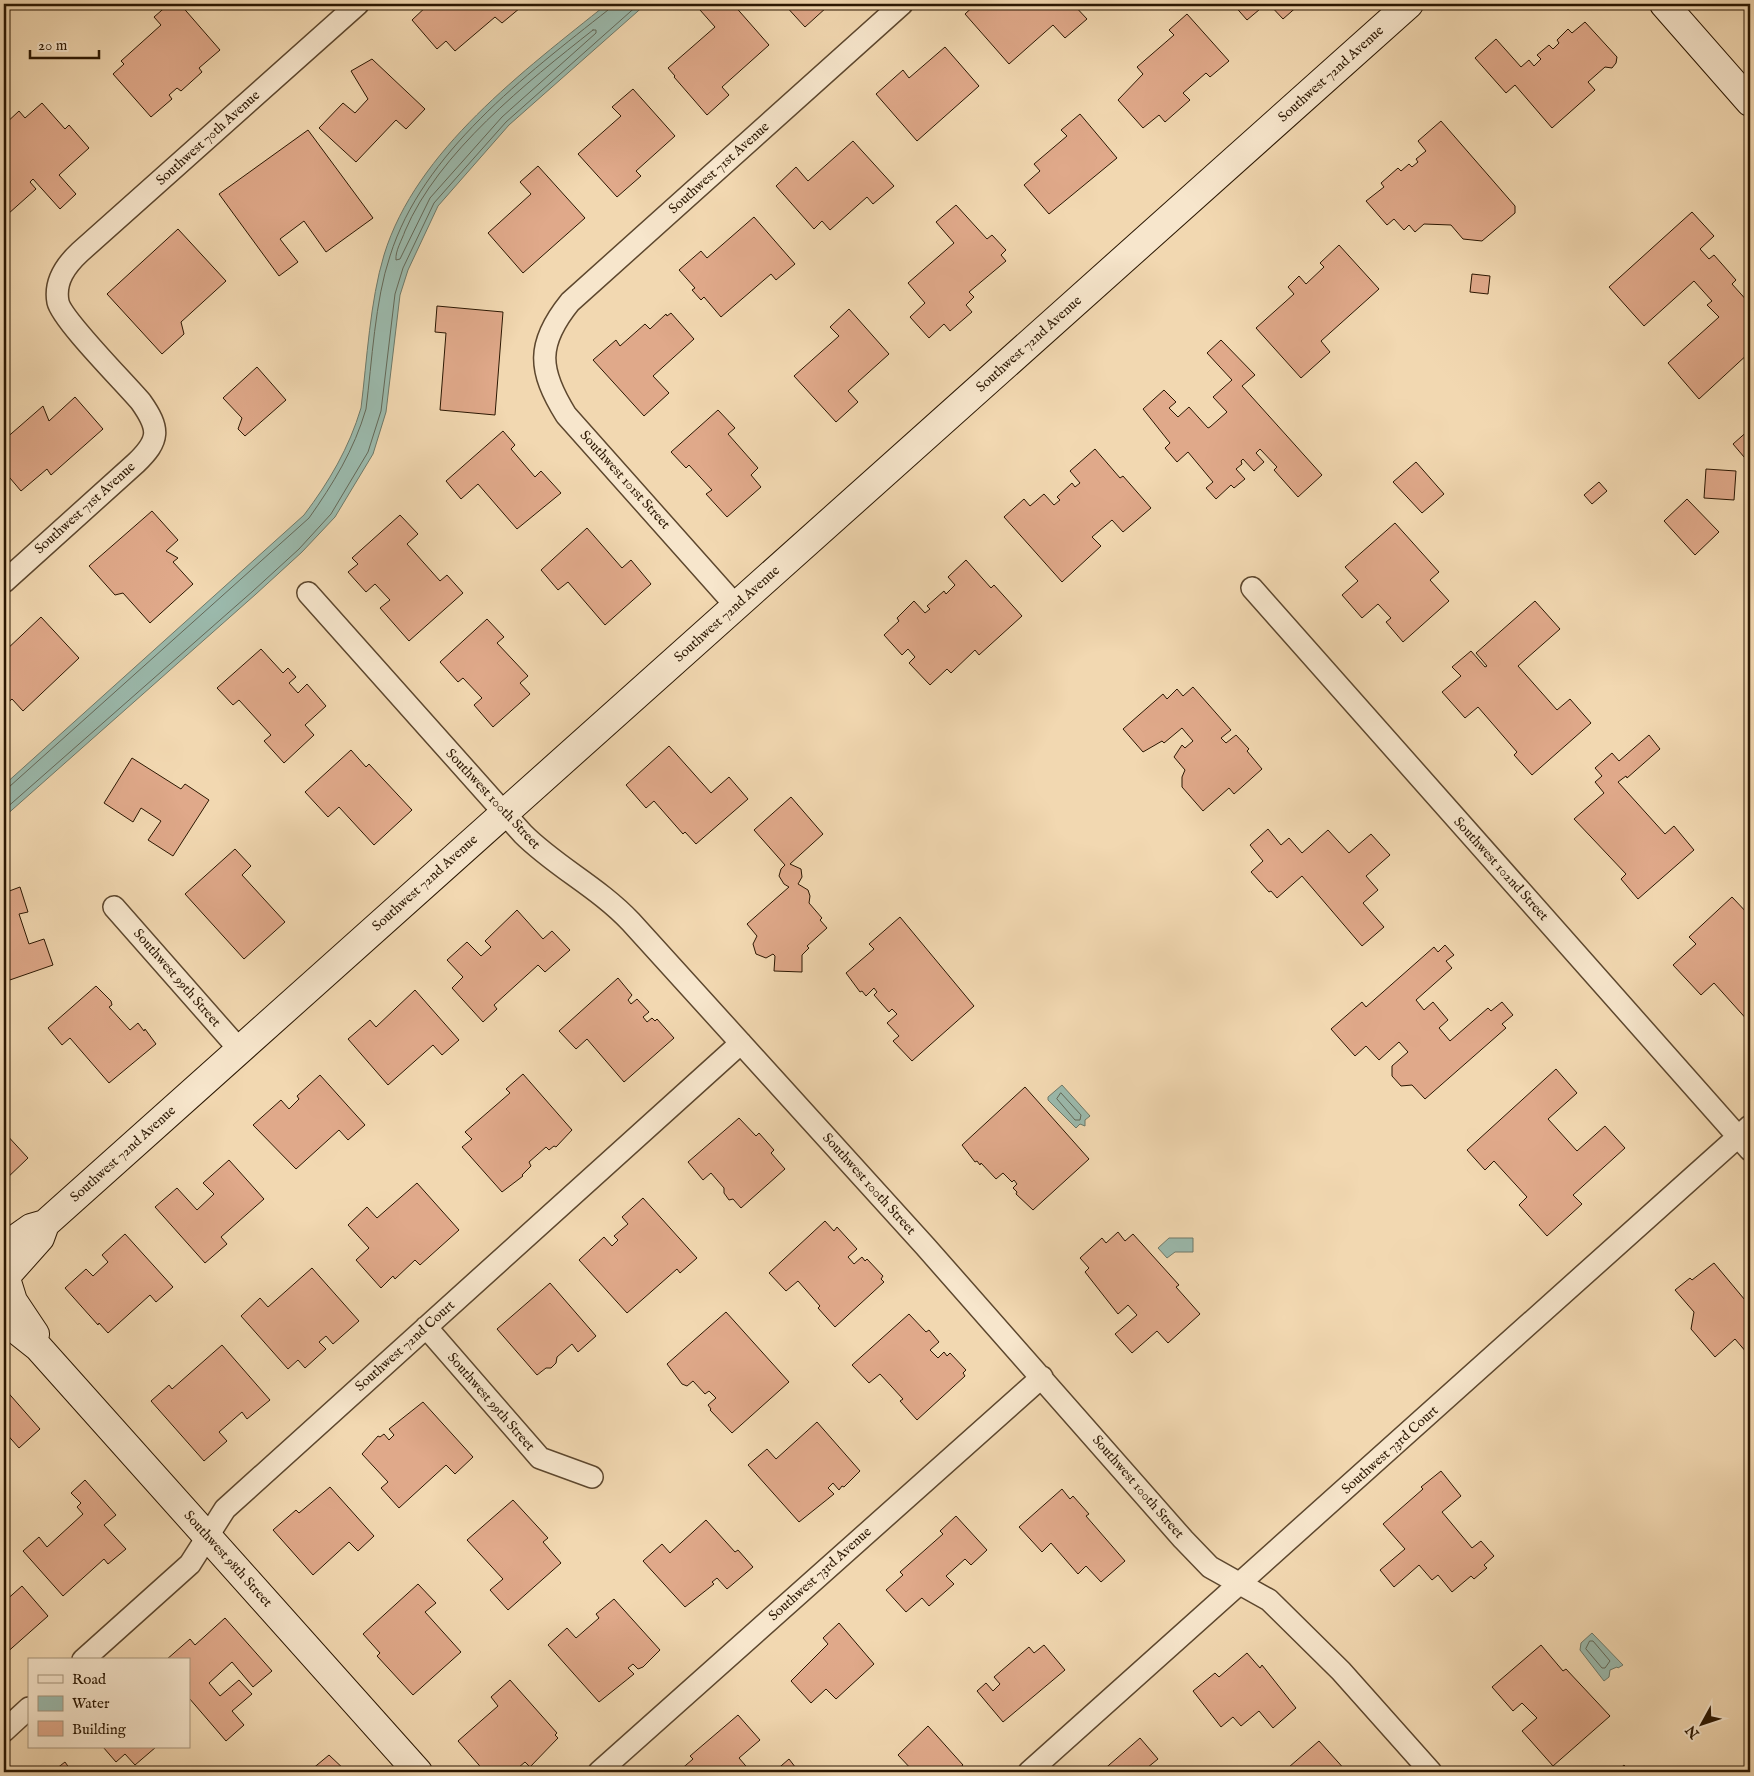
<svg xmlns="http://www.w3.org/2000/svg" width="1754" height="1776" font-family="'IM FELL English',serif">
  <rect width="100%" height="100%" fill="#f2d8b1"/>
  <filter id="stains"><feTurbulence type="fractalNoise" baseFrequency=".004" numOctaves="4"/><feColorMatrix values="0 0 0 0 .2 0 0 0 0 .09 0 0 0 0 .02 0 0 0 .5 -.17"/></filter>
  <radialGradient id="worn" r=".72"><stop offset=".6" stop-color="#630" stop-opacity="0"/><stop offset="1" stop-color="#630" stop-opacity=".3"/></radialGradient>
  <path fill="#9bbaad" stroke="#6e7969" d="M607,4H646L509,125L438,206L408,270L400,295L386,412L373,454L335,517L302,552L256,594L4,817V785L304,515C329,482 349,448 361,408C367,360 370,301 384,255C416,150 525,70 607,4Z
    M1062,1085L1090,1116L1085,1120V1126L1080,1124L1076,1128L1048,1100V1097Z
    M1169,1238H1193V1252H1175L1167,1258L1158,1248Z
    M1592,1633L1623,1665L1618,1668L1617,1667L1610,1670L1609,1677L1604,1681L1580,1650L1581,1643Z"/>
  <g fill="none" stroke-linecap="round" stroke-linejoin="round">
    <path stroke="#636858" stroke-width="1" d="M593,30H596V33L502,117L430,198L400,259L396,260C395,251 402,240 405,231C438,153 527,82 593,30Z
      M4,789L9,787L309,518C333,484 354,450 366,409C372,362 375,300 390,256C422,153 526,75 608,10L610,4
      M4,810L253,591L299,549L331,514L368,452L381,411L395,294L403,268L434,203L506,122L639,4
      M1061,1093L1081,1115L1080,1120H1075L1057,1099Z
      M1590,1641H1593L1610,1661L1605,1668H1602L1586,1649Z"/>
  </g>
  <path fill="#e0a98a" stroke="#2b1702" d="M169,4H180L220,50L199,68L202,72L181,91L177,88L169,95L172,99L151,117L113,74L124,64L121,61L161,25L154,17Z
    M429,4H517L520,8L502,23L495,17L455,51L446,41L437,49L412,20Z
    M707,4H733L769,45L722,87L729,95L707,115L674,77L675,76L668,68L715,27L700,10Z
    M784,4H823L827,7L805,27Z
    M976,4H1073L1087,19L1065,38L1053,25L1009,64L965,14Z
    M1233,4H1266L1247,20Z
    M1269,4H1300L1283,19Z
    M1187,14L1229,61L1210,77L1206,73L1183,93L1190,100L1165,122L1159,115L1143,128L1118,100L1143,74L1137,67L1174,35L1169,30Z
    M1585,22L1617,57L1616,63L1612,68L1605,67L1588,82L1595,90L1552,128L1515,85L1506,93L1475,58L1496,39L1521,67L1529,60L1534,66L1541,59L1537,55L1549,45L1553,49L1559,43L1557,40L1568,29L1572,33Z
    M945,47L979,86L917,141L876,94L903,70L909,78Z
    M372,59L425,109L406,129L396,120L356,162L319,128L343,103L355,113L368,99L351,71Z
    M633,89L675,136L636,171L641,176L617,197L578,154L621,116L612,107Z
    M42,103L65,129L69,125L89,148L59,175L76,194L60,209L33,179L30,182L36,189L8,214L4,209V125L19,111L25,118Z
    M1080,114L1117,158L1049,214L1024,185L1040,171L1034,164L1067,136L1061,130Z
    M1441,121L1515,206V213L1482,241L1463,239L1451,225L1424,224L1415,232L1409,225L1404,230L1394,219L1387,225L1366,201L1384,187L1381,183L1398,168L1401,171L1409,164L1412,167L1418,162L1416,159L1426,151L1418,141Z
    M308,130L373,218L326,252L304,221L280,239L298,262L279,276L219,194Z
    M853,141L894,186L873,204L867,197L830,230L822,221L814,229L776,186L796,167L808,181Z
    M538,166L585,218L523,273L488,233L531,194L520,182Z
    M956,205L987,239L992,235L1006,250L1001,255L1006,261L969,292L974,297L966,305L972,312L950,331L944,324L929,338L910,317L925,303L908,283L954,243L936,222Z
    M1692,212L1714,236L1700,249L1709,259L1714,255L1736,280L1732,284L1749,303L1746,305L1750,310V352L1699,399L1668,363L1719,317L1707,305L1712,301L1694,281L1644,326L1609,287Z
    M754,217L795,264L776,280L771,274L721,317L704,297L701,300L692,290L695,288L679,270L701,251L707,258Z
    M178,229L226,281L181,322L184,334L162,354L107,294Z
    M1339,245L1379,289L1321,341L1330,352L1301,378L1256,328L1294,294L1288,287L1299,276L1306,284L1324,267L1320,263Z
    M1472,274L1490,276L1488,294L1470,292Z
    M437,306L503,312L495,415L440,410L446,333L435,332Z
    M849,309L889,354L848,391L858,402L836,422L794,376L839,336L830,327Z
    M671,313L694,339L653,376L669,393L644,416L593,360L616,340L620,346L645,324L650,329L666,314L667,316Z
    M4,333L9,340L7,368L4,371Z
    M1221,340L1255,375L1242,386L1322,475L1298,497L1274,470L1277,467L1260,449L1256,453L1264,462L1254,471L1243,459L1241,461L1242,464L1236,469L1245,479L1234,488L1231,485L1216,499L1206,488L1213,482L1188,452L1177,462L1165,448L1170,443L1143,409L1164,390L1176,402L1169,408L1178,417L1189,407L1208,428L1210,427L1227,412L1213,397L1232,380L1207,353Z
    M257,367L286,400L245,436L238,429L242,418L223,398Z
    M75,397L103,429L51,475L47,469L21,491L4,471V440L43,406L49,421Z
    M718,410L735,428L728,434L758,468L751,475L761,487L727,517L706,494L712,490L689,465L686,468L671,452Z
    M1750,429V464L1733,444Z
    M503,431L515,445L511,449L535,477L541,471L561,493L517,529L478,484L461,499L446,481Z
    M1095,449L1120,478L1123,476L1151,508L1123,532L1112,520L1092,537L1101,546L1062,582L1004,517L1024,499L1030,506L1044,494L1054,505L1060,500L1057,497L1072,483L1075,487L1080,483L1070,471Z
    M1416,462L1444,494L1422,513L1393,482Z
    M1706,469L1736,471L1734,500L1704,498Z
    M1599,482L1607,491L1592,504L1584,495Z
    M1687,499L1719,532L1695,555L1664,521Z
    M152,511L178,540L166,551L178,558L173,562L193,584L150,623L123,593L115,595L89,566Z
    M400,515L418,534L407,544L440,581L447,575L463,593L409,641L380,608L390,600L375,584L366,592L348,572L358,564L352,558Z
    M1395,523L1439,572L1430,580L1449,601L1403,642L1386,622L1391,618L1378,604L1362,618L1342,595L1358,581L1345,567Z
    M587,528L622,568L631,560L651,584L605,625L568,582L558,590L541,570Z
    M966,560L991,588L994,585L1022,616L979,655L975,650L951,673L947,669L930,685L909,663L915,657L908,649L902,655L884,635L899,621L897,618L914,601L925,613L930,609L927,606L944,591L946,594L955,585L948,577Z
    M1535,601L1560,629L1518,666L1557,710L1570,699L1591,723L1532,775L1514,755L1517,752L1478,707L1465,718L1442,692L1461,676L1452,667L1471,651L1485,667L1487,666L1476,653Z
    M41,617L79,658L23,711L12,699L4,706V652Z
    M487,619L504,637L497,643L528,676L520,683L530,694L493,727L474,705L482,698L463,678L458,682L440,662Z
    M261,649L283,673L288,668L296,677L289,683L298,693L307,684L326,706L305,725L314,735L284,763L264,741L271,735L239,700L233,705L217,688Z
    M1193,687L1231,730L1221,738L1226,743L1236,735L1249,749L1247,751L1262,769L1234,794L1229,788L1203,811L1182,787V777L1185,770L1174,757L1182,745L1185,748L1193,741L1182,728L1164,743L1162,741L1143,752L1123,729L1163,694L1167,699L1177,689L1183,696Z
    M1649,735L1660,749L1627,778L1626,776L1618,782L1665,834L1674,826L1694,850L1638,899L1621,879L1626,874L1574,819L1604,793L1595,782L1602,776L1595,768L1612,753L1619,761Z
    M669,746L711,793L729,777L748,799L696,844L685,832L683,834L654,801L646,808L626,785Z
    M351,750L366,767L369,764L412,810L374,845L339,807L328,817L305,792Z
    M132,758L181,789L185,784L209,800L173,856L148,840L161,821L141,808L133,822L104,803Z
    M791,797L823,834L790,864L801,869L802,877L798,884L808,890L810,896L809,903L822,918L820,920L827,928L807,946L809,948L802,955V972L774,971L775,956L773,954L766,958L756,954L753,944L757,936L747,924L789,887L784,884L779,876L781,869L785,865L754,830Z
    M1268,829L1281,845L1289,838L1302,853L1328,830L1349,853L1371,834L1390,855L1366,876L1378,890L1363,903L1384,927L1362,946L1302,876L1277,898L1271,891L1269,892L1251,872L1263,861L1250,845Z
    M235,849L251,866L242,875L285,922L244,959L185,894Z
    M20,887L28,912L19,914L29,944L44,939L53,965L4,982V893Z
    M1732,897L1750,916V1023L1714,983L1701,995L1673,965L1696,944L1689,937Z
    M517,910L543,939L552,931L570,950L545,972L538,965L494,1005L497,1009L483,1022L452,988L463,977L447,960L467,942L481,956L491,947L485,941Z
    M900,917L974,1006L912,1061L893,1041L899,1036L887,1023L897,1014L892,1009L889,1012L874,995L877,992L874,988L866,996L862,991L860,992L846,973L874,949L869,944Z
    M1445,945L1454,955L1446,961L1452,968L1416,1000L1424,1010L1433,1002L1448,1020L1439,1028L1450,1041L1488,1008L1491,1011L1502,1002L1513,1015L1502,1024L1506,1028L1425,1099L1412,1085L1401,1086L1392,1076V1066L1408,1052L1399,1042L1379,1060L1366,1046L1355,1056L1331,1029L1362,1002L1366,1007L1434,947L1438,952Z
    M618,978L632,995L628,1000L631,1004L637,999L649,1012L643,1017L647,1022L652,1018L655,1021L657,1019L674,1038L624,1082L587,1039L576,1049L559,1031Z
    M96,986L111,1001L112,1005L109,1007L130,1030L138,1023L144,1031L145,1029L156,1044L109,1083L70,1038L62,1045L48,1028Z
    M415,990L459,1040L442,1055L433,1045L388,1085L348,1039L370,1020L376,1027Z
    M1556,1069L1577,1093L1548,1119L1577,1151L1605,1126L1625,1148L1573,1195L1582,1204L1547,1236L1519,1205L1527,1197L1494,1161L1485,1170L1467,1150Z
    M523,1074L572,1130L556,1147L554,1146L549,1150L546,1147L529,1162L531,1166L522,1175L523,1176L502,1192L462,1147L472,1139L465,1132L510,1093L506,1089Z
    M320,1075L365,1125L348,1140L339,1130L296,1169L253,1125L281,1100L289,1109L299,1099L297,1096Z
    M1025,1087L1089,1159L1033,1210L1016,1194L1017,1192L1013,1188L1017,1184L1014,1180L1012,1182L1003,1173L996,1179L981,1163L980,1165L977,1161L975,1162L962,1145Z
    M739,1118L756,1136L759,1133L774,1150L771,1153L785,1169L741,1208L733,1199L729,1200L724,1193V1188L711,1173L703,1180L688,1162Z
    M4,1132L28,1158L4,1181Z
    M229,1160L264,1199L221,1237L227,1244L205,1263L155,1207L177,1188L197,1210L214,1194L203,1183Z
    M417,1183L459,1230L420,1265L415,1260L395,1279L393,1276L381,1288L356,1260L369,1248L348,1225L367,1207L377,1218Z
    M643,1198L697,1258L680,1273L677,1269L627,1313L579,1260L604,1237L612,1246L618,1240L614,1236L628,1224L622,1217Z
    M825,1221L834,1231L837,1227L857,1249L848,1257L854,1264L862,1257L865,1261L867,1259L883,1276L881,1279L884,1282L835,1327L818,1308L820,1306L798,1281L786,1291L769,1273Z
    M1118,1232L1125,1241L1133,1234L1179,1285L1176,1287L1200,1314L1168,1343L1157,1331L1132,1353L1115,1334L1137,1315L1128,1305L1118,1314L1085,1272L1089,1268L1080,1258L1102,1238L1106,1243Z
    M125,1234L173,1287L156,1302L150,1295L108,1333L99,1323L98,1325L65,1288L86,1269L93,1276L108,1262L102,1255Z
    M1714,1263L1750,1306V1350L1747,1353L1735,1339L1715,1357L1691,1329L1694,1312L1675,1290L1690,1278L1692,1280Z
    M312,1268L359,1321L333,1344L326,1336L319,1342L326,1349L305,1368L298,1360L288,1369L241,1316L260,1298L268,1307Z
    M550,1283L596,1336L578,1352L572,1344L557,1357L556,1363L551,1368H546L537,1375L497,1329Z
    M726,1312L789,1382L732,1433L710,1410L711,1409L708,1405L716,1398L709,1391L705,1394L693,1381L687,1386L682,1384L667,1364Z
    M909,1314L926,1332L929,1330L939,1342L930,1350L938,1358L944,1352L947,1356L950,1353L966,1370L963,1373L965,1376L917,1420L900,1401L903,1399L880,1374L869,1383L852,1365Z
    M222,1345L270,1400L247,1419L242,1412L219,1432L227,1441L204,1461L151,1401L169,1385L172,1389Z
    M4,1388L40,1429L19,1448L4,1431Z
    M423,1402L473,1457L455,1474L446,1465L399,1508L381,1488L388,1482L362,1454L378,1436L380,1437L384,1434L389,1440L394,1435L389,1429Z
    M817,1422L860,1471L844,1487L842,1486L839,1490L833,1483L828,1488L834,1494L799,1522L748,1465L767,1449L776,1459Z
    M1441,1471L1461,1496L1442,1512L1472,1548L1481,1541L1494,1556L1484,1565L1487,1568L1474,1579L1471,1576L1452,1592L1438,1575L1432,1580L1419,1565L1394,1587L1380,1570L1405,1549L1383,1524L1423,1489L1421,1487Z
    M85,1480L116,1515L104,1525L126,1549L108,1564L104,1559L63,1596L23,1551L39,1537L47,1547L83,1514L77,1507L81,1503L71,1493Z
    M330,1487L374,1536L358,1551L349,1542L313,1575L273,1530L296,1510L299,1513Z
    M1062,1489L1070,1499L1073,1496L1089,1514L1086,1516L1125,1561L1101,1582L1086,1566L1078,1574L1051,1543L1042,1552L1019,1527Z
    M513,1500L548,1538L543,1542L561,1563L508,1610L490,1590L503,1579L467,1540Z
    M956,1516L987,1550L971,1565L965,1559L946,1576L954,1584L929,1606L922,1598L906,1612L886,1590L903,1575L900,1572L943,1534L940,1531Z
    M706,1520L735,1552L738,1550L753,1567L727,1589L717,1578L712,1582L714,1584L685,1607L643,1561L662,1544L670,1553Z
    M418,1584L436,1603L425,1612L461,1652L413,1695L377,1656L380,1653L363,1634Z
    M22,1586L48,1616L4,1655V1602Z
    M614,1599L660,1650L643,1667L638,1669L633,1664L628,1668L634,1674L599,1702L548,1645L567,1628L576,1638L599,1618L596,1614Z
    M225,1618L272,1671L253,1687L232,1662L209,1683L220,1696L239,1680L252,1694L232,1711L244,1725L226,1741L189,1698V1660H166L190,1639L195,1645Z
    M839,1623L874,1664L836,1699L826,1689L811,1703L791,1681L828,1644L823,1638Z
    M1044,1645L1065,1670L1003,1722L977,1691L986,1683L993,1691L1000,1684L994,1677L1029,1647L1034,1653Z
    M1541,1645L1563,1671L1566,1669L1610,1716L1553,1766L1522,1731L1537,1718L1522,1703L1513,1711L1492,1687Z
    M1247,1653L1260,1668L1262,1665L1296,1708L1273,1728L1259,1711L1241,1726L1233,1717L1221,1727L1193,1691L1215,1673L1219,1677Z
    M510,1680L557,1733L555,1735L558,1738L530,1767L525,1762L518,1768L522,1772H485L458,1741L498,1706L491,1697Z
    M738,1715L760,1740L739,1758L751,1772H674L677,1769L679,1771L693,1759L690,1756Z
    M928,1726L963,1765L955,1772H914L898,1755Z
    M1140,1738L1158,1759L1142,1772H1101Z
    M1319,1741L1347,1772H1294L1289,1767Z
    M103,1747H156L135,1765L125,1754L116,1762Z
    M329,1755L347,1772H314L311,1770Z
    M789,1759L799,1772H774Z
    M65,1762L72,1772H52Z
    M1624,1765L1631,1772H1616Z"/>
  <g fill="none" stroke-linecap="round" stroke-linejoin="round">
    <g stroke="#5d472e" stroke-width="24">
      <path id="street" d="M4,582L136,463C160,440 160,429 141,402C126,384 62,320 58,302C54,281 66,265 80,252L358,4
        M1252,588L1750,1150
        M308,593L523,834C556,867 598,887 631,922L925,1246L1183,1539L1210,1567L1269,1600L1341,1671L1431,1772
        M736,606L566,415C538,370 536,344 570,302L902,4
        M114,907L239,1049
        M426,1327L540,1458L592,1477
        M83,1660L190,1564L225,1509L741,1043
        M4,1731L29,1708
        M599,1772L1042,1377
        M1029,1772L1750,1126"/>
    </g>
    <g stroke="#2b1702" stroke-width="30">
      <path id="secondary" d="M1664,4L1750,102
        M4,1247L31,1228L45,1224L1409,4
        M7,1275L40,1238L44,1227
        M8,1285L13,1301L35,1334
        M4,1320L38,1347L418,1772"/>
    </g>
    <use href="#street" stroke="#f7e6cc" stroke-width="21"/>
    <use href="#secondary" stroke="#f7e6cc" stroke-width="28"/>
  </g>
  <g text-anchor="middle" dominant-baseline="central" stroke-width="4" stroke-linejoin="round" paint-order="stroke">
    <g font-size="14" fill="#2b1702" stroke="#f7e6cc">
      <text transform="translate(1331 74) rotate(-42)">Southwest 72nd Avenue</text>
      <text transform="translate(208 138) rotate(-42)">Southwest 70th Avenue</text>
      <text transform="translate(719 168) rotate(-42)">Southwest 71st Avenue</text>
      <text transform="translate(1029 344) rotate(-42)">Southwest 72nd Avenue</text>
      <text transform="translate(625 480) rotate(48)">Southwest 101st Street</text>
      <text transform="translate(85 508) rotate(-42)">Southwest 71st Avenue</text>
      <text transform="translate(727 614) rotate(-42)">Southwest 72nd Avenue</text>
      <text transform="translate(493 799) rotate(47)">Southwest 100th Street</text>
      <text transform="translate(1501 869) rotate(48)">Southwest 102nd Street</text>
      <text transform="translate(425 883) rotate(-42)">Southwest 72nd Avenue</text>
      <text transform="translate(177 978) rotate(49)">Southwest 99th Street</text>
      <text transform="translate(123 1154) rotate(-42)">Southwest 72nd Avenue</text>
      <text transform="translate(869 1184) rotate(48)">Southwest 100th Street</text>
      <text transform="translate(405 1346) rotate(-42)">Southwest 72nd Court</text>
      <text transform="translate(491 1402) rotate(49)">Southwest 99th Street</text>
      <text transform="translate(1390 1450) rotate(-42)">Southwest 73rd Court</text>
      <text transform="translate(1138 1487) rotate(49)">Southwest 100th Street</text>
      <text transform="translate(228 1559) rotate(48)">Southwest 98th Street</text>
      <text transform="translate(820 1574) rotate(-42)">Southwest 73rd Avenue</text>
    </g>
  </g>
  <rect width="1754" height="1776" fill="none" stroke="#f2d8b1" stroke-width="20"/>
  <rect x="5" y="5" width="1744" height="1766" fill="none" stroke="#2b1702" stroke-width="2.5"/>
  <rect x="10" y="10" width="1734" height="1756" fill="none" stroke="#2b1702"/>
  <rect x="28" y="1658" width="162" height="90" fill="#f7e6cc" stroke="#a5937b"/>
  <rect x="38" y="1675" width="25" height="8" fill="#f7e6cc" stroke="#a5937b"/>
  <text x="72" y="1684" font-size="15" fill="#2b1702">Road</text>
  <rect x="38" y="1696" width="25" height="15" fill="#9bbaad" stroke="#a5937b"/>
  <text x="72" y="1708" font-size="15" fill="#2b1702">Water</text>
  <rect x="38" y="1721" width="25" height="15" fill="#e0a98a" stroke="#a5937b"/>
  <text x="72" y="1734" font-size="15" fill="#2b1702">Building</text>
  <g transform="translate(1702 1724) rotate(230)" stroke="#f7e6cc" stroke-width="4" paint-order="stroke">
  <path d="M0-4L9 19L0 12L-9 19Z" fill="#2b1702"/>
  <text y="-8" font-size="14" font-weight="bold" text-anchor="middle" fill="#2b1702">N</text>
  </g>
  <path d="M30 50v8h69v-8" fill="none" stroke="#2b1702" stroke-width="2.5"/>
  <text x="38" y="50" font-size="15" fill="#2b1702" stroke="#f7e6cc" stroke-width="4" paint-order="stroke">20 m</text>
  <rect width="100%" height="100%" filter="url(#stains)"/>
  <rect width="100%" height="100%" fill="url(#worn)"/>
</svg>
